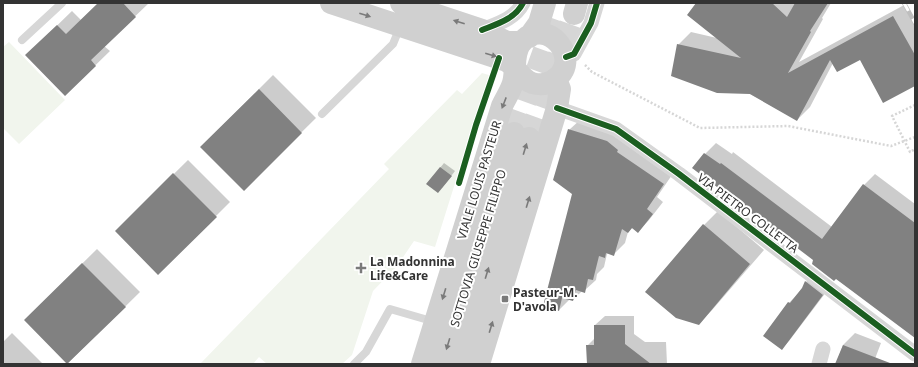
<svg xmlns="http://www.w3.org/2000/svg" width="918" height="367" font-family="'Noto Sans',sans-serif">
  <rect width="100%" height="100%" fill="#fff"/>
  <path fill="#f1f5ed" d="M9,42L65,100L19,144L3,128V47Z
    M482,73L489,75L435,247L414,241L397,266L373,291L352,355L342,364H267L259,357L253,364H200L389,169L384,164L457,90L462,94Z"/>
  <path fill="#0003" d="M99,3H149L104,46L110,51L65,95L41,41L72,11L81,20Z
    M698,3H831L822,18L823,19L799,62L906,4L915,19V89L913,85L860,58L833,63L810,107L797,120L750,94L678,45L691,32L717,38Z
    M273,75L316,118L244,189L201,147Z
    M581,119L619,130L674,172L657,197L663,202L649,220L638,232L632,228L628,232L625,243L614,254L608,253L607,254L604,267L597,274L596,280L584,291H582L573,300L570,299L559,310L573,194L569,130Z
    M716,143L732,154L733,152L832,227L864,185L875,174L915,204V337L694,168L705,154Z
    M188,160L230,202L158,274L116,231Z
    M444,163L455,171L442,188L427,184Z
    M718,211L764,250L713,309L699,324L704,225Z
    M97,249L140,292L68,363L25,320Z
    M813,274L830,287L789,341L782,348L789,303L803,288L806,282Z
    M605,316H634V334L645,342H666L667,364H588L587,346L595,338V325Z
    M12,333L43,364H3V342Z
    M855,333L881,343L873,364H836L843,345Z"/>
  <path fill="#818181" d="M98,3H123L136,17L91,60L96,66L65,96L25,55L57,25L66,34Z
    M696,3H772L787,17L795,3H828L810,31L811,32L788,73L893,16L915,55V86L883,103L860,60L837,72L830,60L797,121L750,94L717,93L671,76L677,44L741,58L687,15Z
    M259,89L302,133L244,191L200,147Z
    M568,129L607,141L618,150L617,152L664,184L647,209L653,214L638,233L632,228L628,233L622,229L614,256L606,253L605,258L599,256L593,280L588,279L585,293L576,290L573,301L562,298L559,311L543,306L572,194L553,180Z
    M704,153L720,164L721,163L822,239L863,184L915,223V338L836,279L834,281L812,264L813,260L692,168Z
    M440,167L452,176L438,193L426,184Z
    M173,173L217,217L158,275L115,231Z
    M703,224L750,264L699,325L676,318L645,292Z
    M82,263L126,307L67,364L24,320Z
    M805,281L823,295L782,350L763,336L788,302L790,303L802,288Z
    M594,325H625V344L651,364H587L586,345H594Z
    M843,345L890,363V364H835Z"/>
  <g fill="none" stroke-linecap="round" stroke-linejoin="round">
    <path stroke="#d6d6d6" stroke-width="22" stroke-dasharray="22 11" stroke-linecap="butt" d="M514,133L559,9
      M529,138L574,14"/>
    <path stroke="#d6d6d6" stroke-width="2.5" stroke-dasharray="2 2" stroke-linecap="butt" d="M585,65L592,72L700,128L788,126L891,146L915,137"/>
    <path stroke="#d7d7d7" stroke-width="8" d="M22,40L62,3
      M322,114L393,44L400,27
      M354,364L366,352L390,309L435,322"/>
    <path stroke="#d7d7d7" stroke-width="15" d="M482,30C497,24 515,19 523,3
      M566,57L574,54L591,23L597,3
      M557,108L616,129L679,174L915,354
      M819,364L823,349"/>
    <path stroke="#d0d0d0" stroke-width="22" d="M331,3L507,61C516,67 521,79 532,83C539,85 546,85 552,81C587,61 545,13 521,43C513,53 516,66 514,78C513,88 506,97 502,106L422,364
      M401,3L482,30L507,42H522
      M574,14L577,3
      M529,37L539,23L545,3
      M442,364L514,133
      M459,364L529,138
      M479,364L557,108L560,89L556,79"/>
    <g stroke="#bebebe" stroke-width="4.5">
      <path id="rail" d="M904,3L915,23"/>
    </g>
    <use href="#rail" stroke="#fff" stroke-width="3" stroke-dasharray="9" stroke-linecap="butt"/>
    <path stroke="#d6d6d6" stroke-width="2.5" stroke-dasharray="2 2" stroke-linecap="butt" d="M915,105L892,116L910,152L915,149"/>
    <g stroke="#fff" stroke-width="8">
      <path id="cycleway" d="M482,30C497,24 515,19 523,3
        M566,57L574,54L591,23L597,3
        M557,108L616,129L679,174L915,354
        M459,183L476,125L499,58"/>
    </g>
    <use href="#cycleway" stroke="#1b5e20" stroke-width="6"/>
  </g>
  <defs><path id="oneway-solid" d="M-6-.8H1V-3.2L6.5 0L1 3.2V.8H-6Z"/></defs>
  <g fill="#7a7a7a">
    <use href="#oneway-solid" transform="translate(365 15) rotate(18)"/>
    <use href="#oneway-solid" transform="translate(459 22) rotate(-162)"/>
    <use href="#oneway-solid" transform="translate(491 55) rotate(16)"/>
    <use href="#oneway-solid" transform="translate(504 103) rotate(111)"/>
    <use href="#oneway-solid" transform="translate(525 149) rotate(-73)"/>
    <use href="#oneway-solid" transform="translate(528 202) rotate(-73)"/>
    <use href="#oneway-solid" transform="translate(487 273) rotate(-73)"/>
    <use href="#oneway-solid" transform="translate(444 294) rotate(107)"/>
    <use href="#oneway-solid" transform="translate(491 327) rotate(-73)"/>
    <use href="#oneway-solid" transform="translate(448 344) rotate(107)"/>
  </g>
  <g fill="#7a7a7a" stroke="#fff" stroke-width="1.5">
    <path d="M359 262h4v4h4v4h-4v4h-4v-4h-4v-4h4z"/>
    <rect x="501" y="295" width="8" height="8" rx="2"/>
  </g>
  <g text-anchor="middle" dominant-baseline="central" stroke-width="4" stroke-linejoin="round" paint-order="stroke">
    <g font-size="12" fill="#333" stroke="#fff">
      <text transform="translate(479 180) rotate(-73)">VIALE LOUIS PASTEUR</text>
      <text transform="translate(748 213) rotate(37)">VIA PIETRO COLLETTA</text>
      <text transform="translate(478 248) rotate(-73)">SOTTOVIA GIUSEPPE FILIPPO</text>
    </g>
    <g font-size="12" font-weight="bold" fill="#333" stroke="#fff" text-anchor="start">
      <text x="370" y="261">La Madonnina<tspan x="370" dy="14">Life&amp;Care</tspan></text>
      <text x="513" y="292">Pasteur-M.<tspan x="513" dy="14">D'avola</tspan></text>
    </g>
  </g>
  <rect width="918" height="367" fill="none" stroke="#333333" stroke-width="8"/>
</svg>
